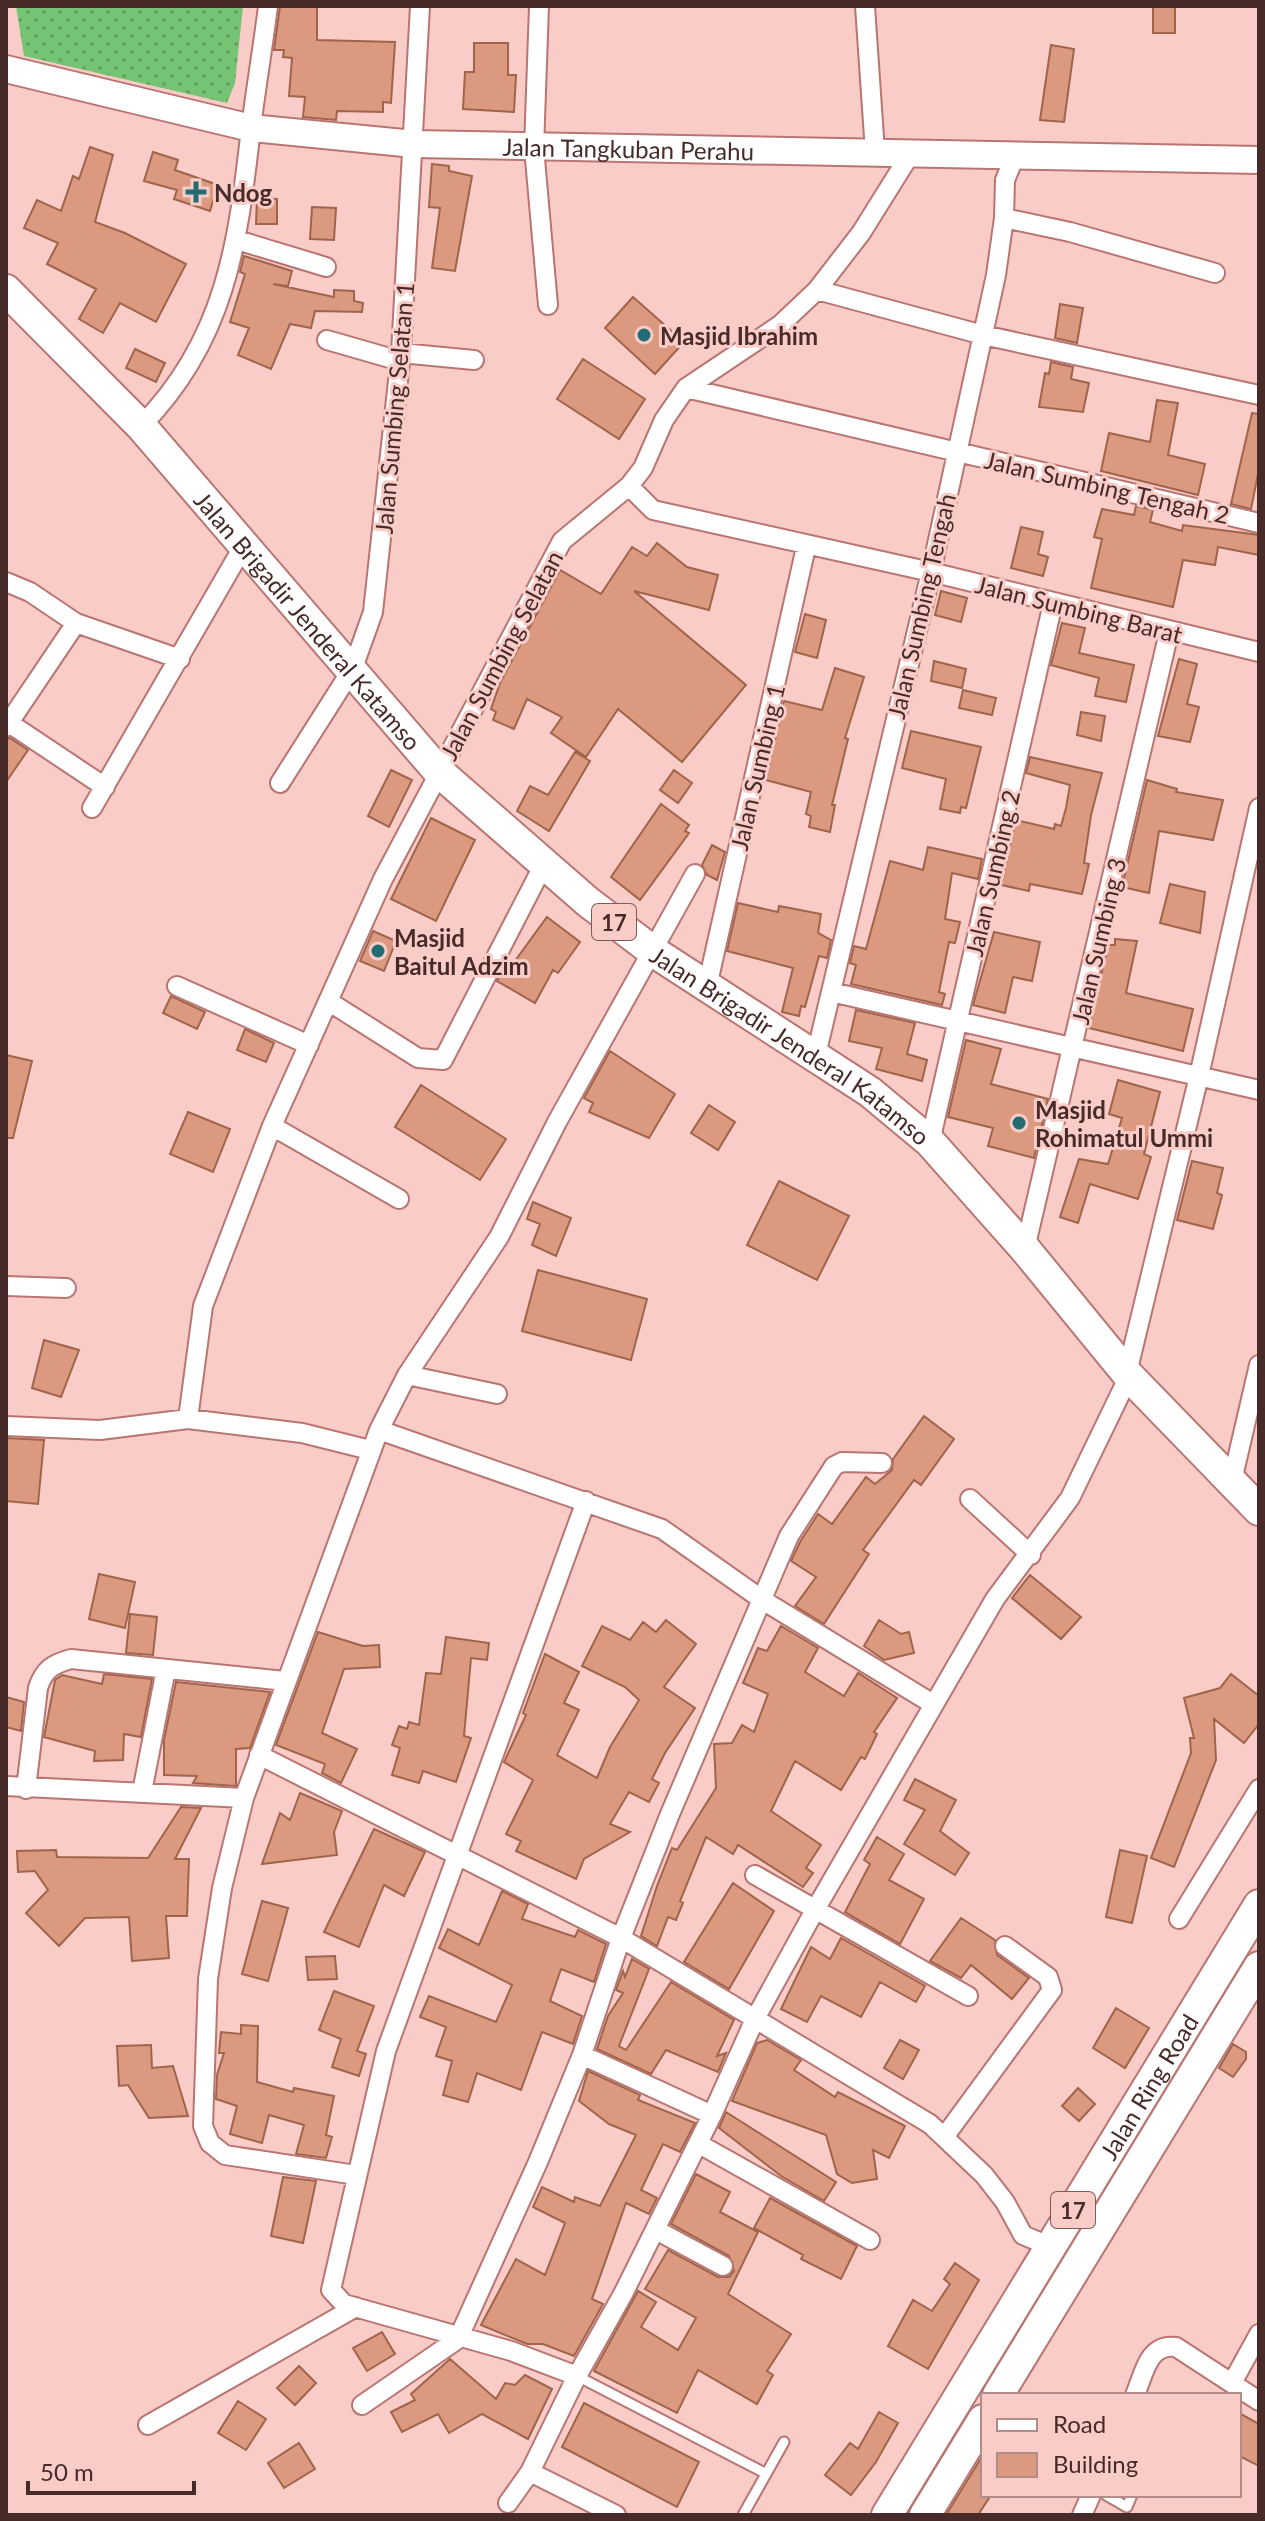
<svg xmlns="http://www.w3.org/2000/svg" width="1265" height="2521" font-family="Lato,sans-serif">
  <defs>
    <pattern id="grass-dots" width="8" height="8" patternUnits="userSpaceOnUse" patternTransform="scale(2)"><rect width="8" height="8" fill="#75c473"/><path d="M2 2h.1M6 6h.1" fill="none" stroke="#629f5e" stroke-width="1.8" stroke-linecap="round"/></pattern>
  </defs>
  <rect width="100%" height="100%" fill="#f9ccc8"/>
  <path fill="url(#grass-dots)" d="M16,6H243L235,83L227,103L24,56Z"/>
  <path fill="#db9a80" stroke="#a0644b" stroke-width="2" d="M280,6L317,7V40L395,42L391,103L383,102V112L337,111L336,120L303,117L305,97L289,96L292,58L283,57L284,50H274Z
    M1153,6H1175V33H1153Z
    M474,43H508V75H516L514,112L463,109L465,72H474Z
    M1051,45L1074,49L1064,122L1040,120Z
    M90,147L113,155L95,222L125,233L186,264L156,322L120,303L103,333L79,319L96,289L47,264L58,243L24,228L37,200L61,211L73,176L79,179Z
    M153,152L178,160L175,170L218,185L210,211L174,199L177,190L144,181Z
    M432,164L449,166V171L472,176L455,271L432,268L440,208L429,207Z
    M257,198L277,199V224H256Z
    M312,207L336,208L334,240L310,239Z
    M244,256L292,271L288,286L273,284L334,297V290L354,291V301L363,303L362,312L315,311L311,328L290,324L271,369L238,355L249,328L230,322L245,274L240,272Z
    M633,297L684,342L655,374L605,328Z
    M1060,304L1083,308L1077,343L1055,338Z
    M135,349L165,363L156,382L126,368Z
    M583,359L645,399L619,439L557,399Z
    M1051,362L1073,367L1071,379L1089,383L1083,412L1039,407L1045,373L1049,374Z
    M1157,400L1178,403L1168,455L1205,464L1198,495L1101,471L1109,433L1150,442Z
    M1252,413L1259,414V469L1251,509L1231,504Z
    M1136,506L1153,510L1150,522L1182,531L1183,525L1259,535V555L1218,547L1215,565L1183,560L1173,607L1091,588L1102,539L1094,537L1102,509L1134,515Z
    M1021,527L1043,532L1038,554L1048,557L1043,576L1011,568Z
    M657,543L687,567L718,575L709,610L634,591L746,685L682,762L618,709L586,757L551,733L562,717L527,699L514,729L493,720L496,712L491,709L500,683L560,570L601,594L632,547L647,556Z
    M941,591L967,598L961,622L935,615Z
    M805,614L826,620L817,658L795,652Z
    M1062,623L1085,628L1079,653L1134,665L1126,702L1095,696L1099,678L1051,665Z
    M1179,659L1197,664L1187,704L1199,707L1190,742L1158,736Z
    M934,661L966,669L962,688L931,681Z
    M835,668L864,677L845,738L848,739L832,805H835L830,832L809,827L811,816L806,814L811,792L766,780L784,701L822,710Z
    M963,690L996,698L992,715L959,708Z
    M1081,712L1105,716L1101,741L1077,735Z
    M911,731L981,747L966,808L961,807L960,813L940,809L946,779L902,768Z
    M10,738L28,750L6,782V739Z
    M575,752L590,761L549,831L517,811L530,786L548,795Z
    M1030,757L1102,773L1091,815L1084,863L1089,864L1082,894L1030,884L1029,891L1001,885L1016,820L1054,829L1055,824L1061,826L1066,808L1070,785L1026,773Z
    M391,770L412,780L389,827L368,816Z
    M674,770L692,783L678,803L660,790Z
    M1147,780L1177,789L1176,792L1223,800L1213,840L1159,831L1149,893L1122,887Z
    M661,804L689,825L685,831L689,833L640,900L611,877Z
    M431,818L475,840L436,921L391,899Z
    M712,845L725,852L717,880L707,875L702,865Z
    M928,847L982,859L978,879L952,873L945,919L960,922L955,943L949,942L939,992L945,994L942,1005L851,984L856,965L850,963L854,946L866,949L890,861L923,870Z
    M1170,884L1205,892L1200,933L1160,923Z
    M738,903L778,912L779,906L821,914L818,933L831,940L827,958L819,956L805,1007L801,1006L799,1016L782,1012L793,968L727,951Z
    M547,917L580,942L558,973L553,970L535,1003L497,981L507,962L512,965Z
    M373,931L396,941L384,971L360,961Z
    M994,932L1040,942L1032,981L1013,977L1005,1013L973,1005Z
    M1115,939L1137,941L1126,993L1193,1009L1183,1051L1089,1028L1108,945H1115Z
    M171,996L205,1012L197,1029L163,1013Z
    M856,1010L915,1023L907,1054L927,1060L922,1081L876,1069L882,1048L849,1041Z
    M245,1029L274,1043L266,1062L237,1050Z
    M966,1040L1001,1049L991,1084L1048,1099L1034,1158L988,1146L993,1128L948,1117Z
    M610,1051L675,1094L649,1138L589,1112L593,1103L584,1098Z
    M6,1055L32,1061L13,1138H6Z
    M1118,1080L1160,1092L1144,1154L1151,1157L1138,1199L1090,1184L1078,1223L1060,1217L1079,1159L1108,1164L1122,1118L1109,1114Z
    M421,1085L506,1139L480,1180L395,1127Z
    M709,1105L735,1122L718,1150L691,1133Z
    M188,1112L230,1129L213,1172L170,1154Z
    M1192,1161L1223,1168L1217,1193L1222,1195L1213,1229L1177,1220Z
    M779,1181L849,1216L817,1280L747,1245Z
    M533,1202L571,1218L556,1256L532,1245L540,1224L527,1219Z
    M538,1270L647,1299L631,1360L522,1331Z
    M44,1340L79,1350L61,1397L32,1388Z
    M924,1416L954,1439L921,1485L914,1480L863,1550L869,1554L824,1624L795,1606L816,1577L791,1561L800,1542L818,1514L832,1524L866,1477L875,1484L892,1470L893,1459Z
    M6,1438L44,1440L38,1504L6,1501Z
    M99,1574L135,1582L125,1628L89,1619Z
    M1030,1575L1081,1617L1061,1639L1012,1598Z
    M130,1614L157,1617L153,1655L126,1653Z
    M666,1620L696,1644L664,1687L695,1708L665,1753L652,1779L659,1783L649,1802L629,1792L610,1824L630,1832L584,1859L576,1879L516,1851L521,1841L506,1834L533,1780L504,1762L526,1715L523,1713L545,1654L579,1672L564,1703L579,1710L557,1755L597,1778L610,1747L639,1700L625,1687L582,1666L602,1626L630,1640L643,1622L656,1632Z
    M879,1620L901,1634L909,1632L914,1653L884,1660L864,1646Z
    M781,1626L818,1648L805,1672L844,1696L858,1673L897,1698L874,1732L877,1734L865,1759L861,1757L841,1790L795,1761L771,1811L821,1845L806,1868L813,1873L803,1887L738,1845L733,1854L706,1837L680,1901L683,1903L676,1920L668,1917L657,1946L641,1936L657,1886L672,1848L677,1850L716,1788L714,1744L732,1743L742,1725L754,1732L768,1694L743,1683L758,1648L767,1651Z
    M318,1632L363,1646L379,1645L380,1667L344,1669L322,1733L357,1749L341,1783L322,1773L325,1764L276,1745Z
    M446,1637L489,1643L487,1660L471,1658L464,1736L471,1738L456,1782L423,1771L419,1783L392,1775L400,1748L392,1745L399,1726L407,1729L409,1722L419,1725L426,1673L441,1674Z
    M104,1674L152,1679L141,1737L124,1734L123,1760L94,1761L95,1751L44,1737L55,1680L62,1675L102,1684Z
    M1231,1674L1259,1696V1724L1244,1743L1214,1719L1216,1760L1174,1867L1151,1858L1191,1753L1190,1738H1194L1184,1698L1220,1688Z
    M176,1682L270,1692L250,1748L236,1749V1786L193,1783L197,1776L164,1775V1740Z
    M6,1697L24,1702L21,1731L6,1727Z
    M915,1779L956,1800L940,1831L969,1853L955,1875L904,1844L925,1810L904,1800Z
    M300,1793L342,1811L334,1832L337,1855L262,1864L280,1813L290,1820Z
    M181,1807L201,1808L175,1859H189L187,1916H166L169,1958L132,1961L129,1917L85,1918L59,1946L26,1913L48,1890L35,1871L18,1872L17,1851L56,1850L57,1857L148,1858Z
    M374,1829L425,1852L404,1896L384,1885L359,1947L324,1932Z
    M877,1837L904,1854L889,1880L924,1899L900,1944L845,1912L870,1864L864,1860Z
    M1120,1850L1147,1856L1132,1923L1106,1917Z
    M733,1883L774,1911L729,1989L684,1962Z
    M502,1891L528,1904L522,1919L575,1937L578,1930L606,1944L594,1982L561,1969L550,2001L582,2016L573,2044L542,2032L521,2090L477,2073L468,2102L443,2095L452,2061L436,2056L446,2027L420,2017L429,1996L496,2022L512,1985L439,1948L448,1929L479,1945Z
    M262,1901L288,1908L268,1981L242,1974Z
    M961,1918L995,1940L997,1955L1029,1978L1012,1999L971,1965L961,1978L930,1961Z
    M841,1938L925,1986L916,2002L880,1982L861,2017L821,1996L807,2022L781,2009L811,1947L830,1959Z
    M335,1956L337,1979L308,1980L306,1957Z
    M632,1959L649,1969L619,2046L626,2050L671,1982L734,2020L717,2056L726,2053L718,2072L666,2050L651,2074L597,2049L608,2016L623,1993L616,1990L623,1971L625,1977Z
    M334,1991L374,2006L357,2051L366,2054L359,2076L332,2067L341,2039L319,2030Z
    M1116,2008L1149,2028L1125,2068L1093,2048Z
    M241,2025L258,2026L257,2082L293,2092L294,2088L334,2096L326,2135L332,2137L326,2158L296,2154L304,2125L269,2115L262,2143L230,2134L237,2106L216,2099L217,2075L224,2053H219L221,2032L241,2034Z
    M767,2040L801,2060L794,2070L835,2097L838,2092L905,2126L889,2158L873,2150L877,2179L852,2183L837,2174L826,2135L732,2101L757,2043Z
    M900,2040L919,2050L903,2079L884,2068Z
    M1233,2044L1246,2052V2059L1233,2077L1219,2068Z
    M151,2045L152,2068L173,2066L188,2116L149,2118L128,2085L119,2086L117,2046Z
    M588,2071L640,2095L638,2100L695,2123L680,2152L663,2144L641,2190L657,2198L649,2214L626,2203L592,2299L603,2304L574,2356L543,2344H527L481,2325L516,2259L545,2275L565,2223L533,2207L542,2187L574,2202L575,2197L600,2206L636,2135L609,2124L579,2101Z
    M1078,2088L1095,2104L1079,2121L1062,2106Z
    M726,2112L836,2182L824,2201L781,2176L719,2128Z
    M696,2174L730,2192L720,2212L758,2232L728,2294L791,2334L767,2371L773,2375L757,2404L698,2370L677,2413L594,2371L638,2291L656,2302L641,2327L678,2350L696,2318L645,2289L668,2250L718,2277H729L734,2271L729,2256L671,2224Z
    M283,2177L316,2181L303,2243L271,2236Z
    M770,2198L857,2246L841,2279L801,2259L803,2255L754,2228Z
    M955,2263L979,2280L928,2369L888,2346L913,2300L932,2311L950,2284L944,2279Z
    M382,2332L395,2354L367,2371L353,2348Z
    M450,2359L496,2399L505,2383L515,2385L525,2375L552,2389L528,2439L482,2414L449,2433L438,2414L402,2432L391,2412L415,2400L411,2394Z
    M299,2366L316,2383L295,2405L277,2388Z
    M238,2401L266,2419L246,2450L218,2433Z
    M584,2403L699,2462L677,2507L562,2447Z
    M879,2412L898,2423L876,2462L851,2495L825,2475L850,2443L858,2449Z
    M1239,2413L1259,2424V2466L1239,2456Z
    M299,2443L315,2469L284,2488L268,2463Z
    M983,2455V2495H991L978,2515H946Z"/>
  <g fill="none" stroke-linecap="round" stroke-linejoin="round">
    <g stroke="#b97571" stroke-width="13">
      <path id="service" d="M577,2376L765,2473
        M1106,2495L1127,2507L1132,2495
        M743,2515L784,2442"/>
    </g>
    <g stroke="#b97571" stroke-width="22">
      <path id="minor" d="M539,6L534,148L548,305
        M865,6L875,152
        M1004,218L1070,232L1215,273
        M237,240L326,267
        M817,290L983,335L1259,395
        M327,340L400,361
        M401,353L474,360
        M686,388L1259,523
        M141,426C226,340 238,243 251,128C256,87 263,47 268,6
        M629,486L653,510L931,572L1259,652
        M6,582L30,592L76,623L180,659
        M9,723L105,787
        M6,727L76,623
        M280,783L353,668L373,612L401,353L420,6
        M92,808L243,547
        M177,986L309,1045
        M707,987L806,547
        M831,992L1259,1090
        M328,1001L418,1058L443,1060L543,866
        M816,1055L931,572L996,275L1004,218L1005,180L1015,156
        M272,1126L399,1199
        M930,1142L1053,603
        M1025,1249L1169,632
        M6,1286L66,1288
        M1127,1373L1199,1076L1259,808
        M407,1375L497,1394
        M188,1419L203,1306L272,1126L383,879L562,541L629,486L643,468L664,420L686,388L780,325L817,290L861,233L911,153
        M6,1426L100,1430L188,1419L302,1433L370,1450
        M379,1430L662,1529L764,1601L933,1704
        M1232,1481L1259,1365
        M970,1499L1031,1555
        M259,1755L621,1938L930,2124L984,2175L1005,2202L1023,2235L1051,2247
        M6,1786L244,1798
        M26,1789L38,1688C44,1669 53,1664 71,1659L285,1681
        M142,1792L166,1669
        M755,1875L968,1996
        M1179,1919L1259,1789
        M582,2055L712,2115
        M945,2136L1052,1990L1048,1977L1005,1946
        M699,2144L870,2240
        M356,2175L225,2155L210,2143L203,2126L208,1979L222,1888L244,1798L379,1430L407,1375L499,1237L557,1122L695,874
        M656,2230L723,2266
        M577,2376L511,2351L344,2304L331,2290L386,2051L586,1501
        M1232,2383L1259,2334
        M1135,2395C1144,2374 1148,2343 1176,2347L1259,2401
        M362,2405L458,2339L538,2162L582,2055L621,1938L670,1814L789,1536L834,1466L842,1462L882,1463
        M148,2425L356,2307
        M530,2472L616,2515
        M508,2503L530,2472L577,2376L623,2294L712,2115L755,2019L815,1910L995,1599L1070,1498L1129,1376
        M1082,2515L1091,2495"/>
    </g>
    <g stroke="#b97571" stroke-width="30">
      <g id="secondary">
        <path id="s1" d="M6,69L251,128L414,144L1259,160"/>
      </g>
    </g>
    <g stroke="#b97571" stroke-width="34">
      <g id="trunk">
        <path id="s2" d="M6,290L141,426L439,772L588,902L654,952L870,1092L930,1142L1025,1249L1129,1376L1259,1510"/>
        <path d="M998,2395L1259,1967"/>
        <path id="s3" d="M887,2515L1259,1905"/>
        <path d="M925,2515L983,2420"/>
      </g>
    </g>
    <use href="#service" stroke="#fff" stroke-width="9"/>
    <use href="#minor" stroke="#fff" stroke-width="18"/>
    <use href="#secondary" stroke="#fff" stroke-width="26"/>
    <use href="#trunk" stroke="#fff" stroke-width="30"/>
  </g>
  <g fill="#226d74" stroke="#f9ccc8" stroke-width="3">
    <path d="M192 180h8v8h8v8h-8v8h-8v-8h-8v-8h8z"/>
    <circle cx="644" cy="335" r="8"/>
    <circle cx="378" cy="951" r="8"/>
    <circle cx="1019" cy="1123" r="8"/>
  </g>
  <g text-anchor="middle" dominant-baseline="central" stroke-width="6" stroke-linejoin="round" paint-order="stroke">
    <g fill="#f9ccc8" stroke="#7c5b59" stroke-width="2">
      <rect x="592" y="904" width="44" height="36" rx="6"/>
      <rect x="1051" y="2192" width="44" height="36" rx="6"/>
    </g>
    <g font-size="22" font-weight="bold" fill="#472b29">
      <text x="614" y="922">17</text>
      <text x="1073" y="2210">17</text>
    </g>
    <g font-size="24" fill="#472b29" stroke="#f9ccc8">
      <text stroke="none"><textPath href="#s1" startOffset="630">Jalan Tangkuban Perahu</textPath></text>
      <text transform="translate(394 408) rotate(-85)">Jalan Sumbing Selatan 1</text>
      <text transform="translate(1107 487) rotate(13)">Jalan Sumbing Tengah 2</text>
      <text transform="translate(921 606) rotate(-77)">Jalan Sumbing Tengah</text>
      <text transform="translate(1079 609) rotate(14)">Jalan Sumbing Barat</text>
      <text stroke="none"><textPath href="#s2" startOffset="448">Jalan Brigadir Jenderal Katamso</textPath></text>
      <text transform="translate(501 655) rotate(-62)">Jalan Sumbing Selatan</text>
      <text transform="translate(757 767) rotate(-77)">Jalan Sumbing 1</text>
      <text transform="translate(992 873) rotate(-77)">Jalan Sumbing 2</text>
      <text transform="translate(1098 941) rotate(-77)">Jalan Sumbing 3</text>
      <text stroke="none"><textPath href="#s2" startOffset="1094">Jalan Brigadir Jenderal Katamso</textPath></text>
      <text stroke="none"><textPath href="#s3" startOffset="502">Jalan Ring Road</textPath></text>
    </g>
    <g font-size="24" font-weight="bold" fill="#472b29" stroke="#f9ccc8" text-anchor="start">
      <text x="214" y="192">Ndog</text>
      <text x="660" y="335">Masjid Ibrahim</text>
      <text x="394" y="937">Masjid<tspan x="394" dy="28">Baitul Adzim</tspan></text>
      <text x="1035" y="1109">Masjid<tspan x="1035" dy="28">Rohimatul Ummi</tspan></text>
    </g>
  </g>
  <rect width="1265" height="2521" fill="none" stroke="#472b29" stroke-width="16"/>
  <rect x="981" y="2393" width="260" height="104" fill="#f9ccc8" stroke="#b28c88" stroke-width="2"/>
  <rect x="997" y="2419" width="40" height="12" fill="#ffffff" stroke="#b28c88" stroke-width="2"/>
  <text x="1053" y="2433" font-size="24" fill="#472b29">Road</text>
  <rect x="997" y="2453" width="40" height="24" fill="#db9a80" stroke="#b28c88" stroke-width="2"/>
  <text x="1053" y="2473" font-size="24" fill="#472b29">Building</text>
  <path d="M28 2481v12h166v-12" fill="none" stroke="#472b29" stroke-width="4"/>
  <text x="40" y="2481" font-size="24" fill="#472b29" stroke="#f9ccc8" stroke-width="6" paint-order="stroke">50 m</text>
</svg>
